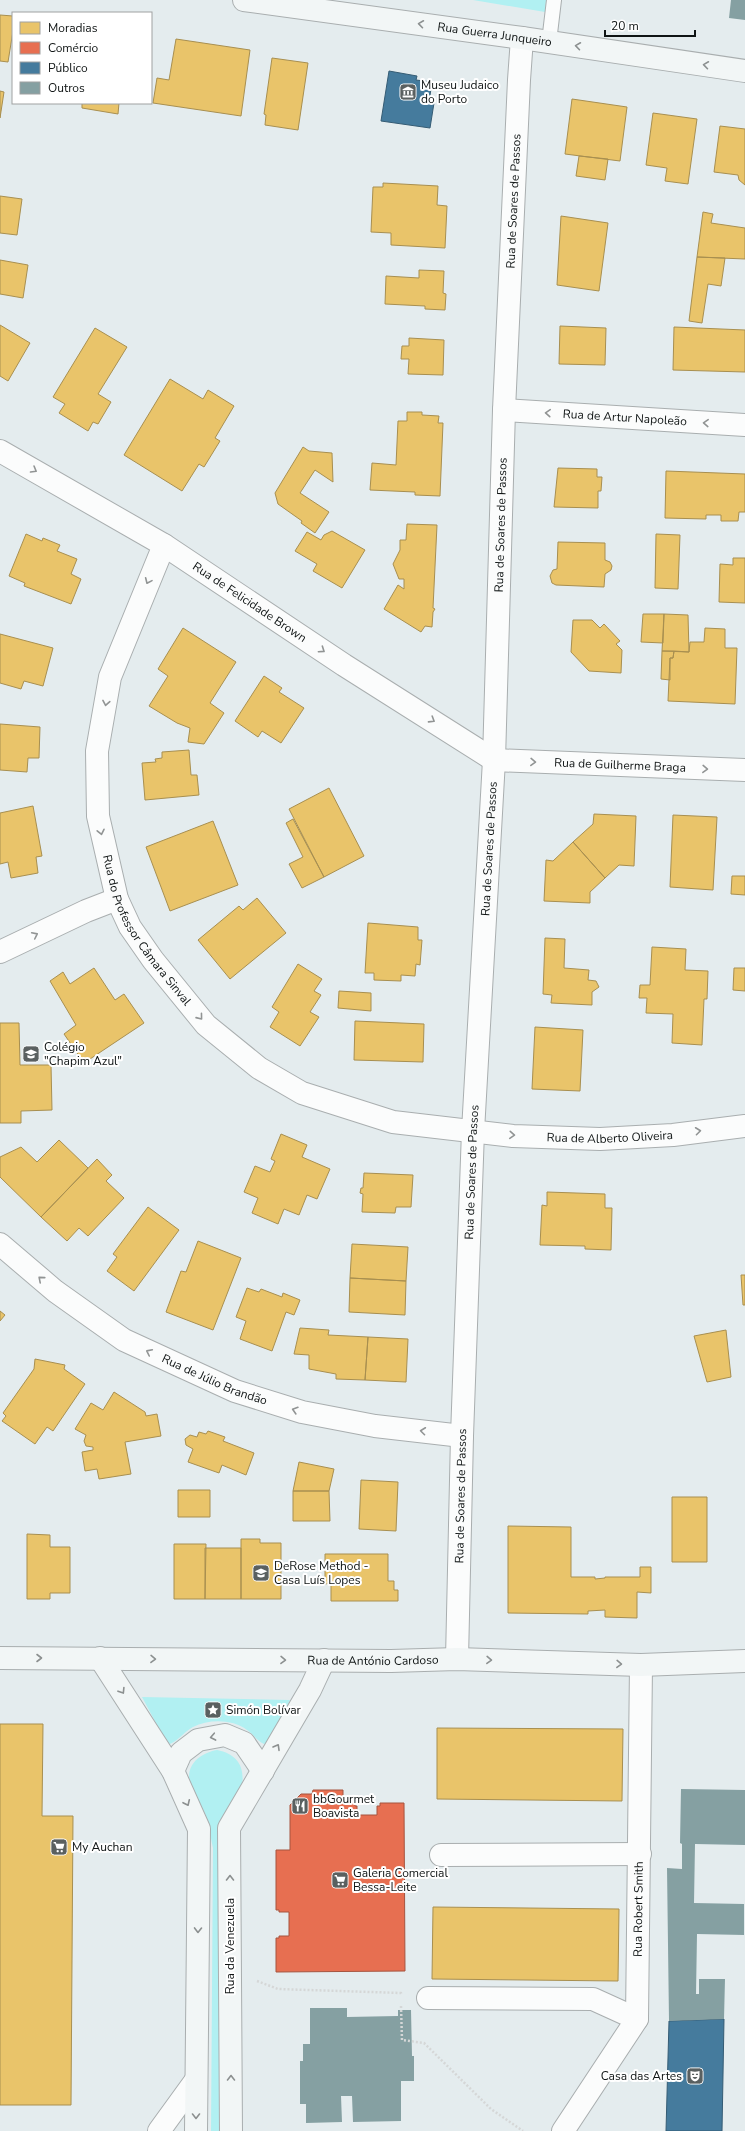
<svg xmlns="http://www.w3.org/2000/svg" width="745" height="2131" font-family="'Nunito Sans',sans-serif">
  <rect width="100%" height="100%" fill="#e4ecee"/>
  <path fill="#b1f0f2" d="M473,0H546L545,12Z
    M142,1697L290,1700L268,1742L264,1744C257,1741 253,1734 247,1730C232,1719 209,1719 193,1727C184,1732 178,1741 170,1744L166,1742Z
    M217,1750C237,1754 245,1766 242,1786L220,1847L219,2131H211L213,1848C210,1835 209,1821 203,1809C199,1801 192,1793 190,1784C185,1765 200,1753 217,1750Z"/>
  <path fill="#e9c46a" stroke="#a88f50" d="M0,15L13,16V31L8,62L0,61Z
    M176,39L250,50L241,116L153,103L157,78L169,80Z
    M272,58L308,63L298,130L265,125L266,115L264,114Z
    M0,91L4,92L0,118Z
    M572,99L627,107L620,161L565,154Z
    M82,103H119L118,114L82,108Z
    M653,113L697,119L688,184L665,181L667,168L646,165Z
    M720,126L745,129V185L739,180L738,175L714,172Z
    M579,156L608,159L605,180L576,176Z
    M383,183L438,186L437,205L447,206L445,248L391,245V233L371,232L373,187H383Z
    M0,196L22,199L17,235L0,233Z
    M703,212L713,214L711,223L745,228V259L697,257Z
    M561,216L608,223L599,291L557,285Z
    M697,257L725,258L721,286L708,284L702,323L689,321Z
    M0,260L28,265L23,298L0,294Z
    M419,270L444,271L443,293L446,294L445,310L425,309V306L385,304L386,276L419,278Z
    M0,325L30,343L8,381L0,376Z
    M560,326L606,328L605,365L559,364Z
    M674,327L745,330V372L673,370Z
    M95,328L127,347L98,394L111,402L98,424L93,422L88,431L59,413L65,404L53,397Z
    M409,338L444,340L443,375L408,374L409,359H401L402,346H409Z
    M170,379L203,399L208,390L234,406L215,438L220,441L204,467L199,464L182,491L124,455Z
    M407,412H422V415L439,416L438,423H443L440,496L415,495V492L370,490L372,463L396,465L398,421H407Z
    M303,447L309,451L332,453L333,482L315,470L300,493L329,512L315,533L301,523L302,521L278,504L275,493Z
    M558,468L597,469V477H602L601,491H598V508L554,507Z
    M666,471L745,474V512H739L738,521H721V515H706V519L665,518Z
    M407,524L437,525L433,608L435,609L433,612L432,627L425,626L421,632L384,609L398,585L404,589V579H399L393,564L400,550V540H406Z
    M332,531L365,550L342,588L313,571L317,564L295,551L307,532L321,540L324,535Z
    M26,534L42,541L43,538L60,545L57,551L77,559L71,574L81,579L71,604L24,586L25,583L9,576Z
    M656,534L680,535L678,589L655,588Z
    M558,542L605,543V560L610,562L612,566L611,570L605,574L604,587L556,585L552,583L550,576L553,570L557,569Z
    M733,558H745V603L719,602L720,564L733,565Z
    M643,614H664L663,643L641,642Z
    M664,614L688,615L689,652L662,651Z
    M573,620H592L600,628L604,624L620,641L616,644L622,650L621,673L589,671L571,652Z
    M183,628L236,662L210,703L224,713L204,744L188,742L190,728L177,723L149,706L168,676L158,669Z
    M705,628L725,629V648H737L735,704L668,701L670,658H673L674,651L689,652L690,642H704Z
    M0,634L53,648L43,686L24,681L21,689L0,683Z
    M662,651H674L673,658H670V680L661,679Z
    M264,676L282,688L279,692L304,708L281,743L262,731L258,737L235,721Z
    M0,724L40,727L39,758H28L27,772L0,770Z
    M189,750L191,775H197L199,795L145,800L142,763L156,762L155,759L162,758V752Z
    M329,788L364,856L324,877L289,809Z
    M33,806L42,856L36,857L38,873L11,878L8,862L0,864V813Z
    M594,814L636,816L634,866L619,865L605,878L573,842L593,824Z
    M673,815L717,817L713,890L670,887Z
    M293,819L324,877L302,888L289,864L303,857L286,823Z
    M213,821L238,885L170,911L146,847Z
    M573,842L605,878L590,892V903L544,901L546,860L553,861Z
    M732,876H745V895L731,894Z
    M257,898L286,933L230,979L198,940L239,906L243,910Z
    M368,923L418,927V940H422L420,965L416,964L415,976L401,975V981L374,980V973H365Z
    M545,938L565,939L564,968L589,970L588,980L596,981L599,987L592,992V1005L551,1003L552,995L543,994Z
    M652,947L686,949L685,970L708,971L707,999H704L702,1045L672,1043L673,1014L646,1013L647,998H639L640,985H650Z
    M298,964L322,979L314,991L321,995L310,1012L319,1017L300,1046L270,1027L279,1012L272,1007Z
    M94,968L115,1000L124,994L144,1023L84,1063L64,1034L76,1025L50,981L63,972L70,984Z
    M734,968H745V991L733,990Z
    M339,991L371,993V1011L338,1008Z
    M355,1021L424,1024L423,1062L354,1060Z
    M0,1023H19L20,1065H51L52,1110L21,1111V1123H0Z
    M535,1027L583,1030L580,1091L532,1089Z
    M281,1134L307,1145L302,1157L330,1169L317,1199L307,1195L299,1215L284,1209L278,1224L252,1213L258,1198L244,1192L255,1166L270,1172L275,1161L271,1159Z
    M59,1140L88,1168L41,1217L0,1177V1157L21,1147L37,1162Z
    M97,1159L112,1175L106,1181L124,1198L88,1236L79,1228L67,1241L41,1217Z
    M364,1173L413,1175L411,1207H396L395,1213L362,1212L363,1194L360,1193L361,1188H363Z
    M547,1192L605,1194V1208H612L611,1250L585,1249V1246L540,1245L542,1205L547,1206Z
    M148,1207L179,1230L134,1291L107,1271L117,1257L113,1254Z
    M198,1241L241,1258L213,1330L166,1312L181,1271L186,1272Z
    M352,1244L408,1247L406,1281L350,1278Z
    M741,1275H745V1305H743Z
    M350,1278L406,1281L405,1315L349,1312Z
    M247,1288L259,1292L261,1289L282,1297L283,1293L300,1300L294,1315L286,1312L272,1351L240,1339L246,1321L236,1317Z
    M0,1311L5,1315L0,1321Z
    M300,1328L329,1330L328,1335L368,1337L365,1380L336,1379V1374L309,1369V1355L294,1354Z
    M726,1330L731,1377L707,1382L694,1336Z
    M368,1337L408,1339L406,1382L365,1380Z
    M35,1359L65,1365L64,1369L85,1384L53,1431L47,1427L35,1444L2,1421L6,1416L3,1413L34,1369Z
    M114,1392L145,1412L146,1416L157,1414L161,1436L125,1442L131,1474L99,1479L97,1469L85,1471L82,1452L93,1450V1447L86,1446L84,1441L86,1435L75,1429L91,1403L103,1410Z
    M208,1431L225,1437L223,1441L254,1453L246,1475L222,1465L219,1473L188,1462L193,1449L186,1445L185,1439L190,1435L197,1437L199,1432L206,1434Z
    M299,1462L334,1469L329,1491H293Z
    M361,1480L398,1482L396,1531L359,1529Z
    M178,1490H210V1517H178Z
    M293,1491H329L330,1521H293Z
    M672,1497H707V1562H672Z
    M508,1526L571,1527V1577H595V1579L605,1578V1577H640V1567H651V1593L637,1592V1618L605,1617V1610L588,1611V1614L508,1613Z
    M27,1534L50,1535V1547H70V1593H50V1599H27Z
    M241,1539H260V1543H281V1599H241Z
    M174,1544H206L205,1599H174Z
    M205,1548H241V1599H205Z
    M325,1554H388V1581H394V1590H398V1601H331V1583L325,1584Z
    M0,1724H43L42,1816H73L71,2105H0Z
    M437,1728L623,1729L622,1801L437,1799Z
    M433,1907L619,1909L618,1981L432,1979Z"/>
  <path fill="#e76f51" stroke="#a6543f" d="M313,1790H343V1803H355V1806H357V1815H377V1806H380V1803H404L405,1971L276,1972V1938H279V1936H289V1912H279V1910H276V1850H290V1805L301,1794H312Z"/>
  <path fill="#457b9d" stroke="#355c74" d="M389,71L417,76L416,80L432,82L429,102L434,103L430,128L381,121Z
    M724,2019L722,2131H666L669,2021Z"/>
  <path fill="#85a0a2" d="M731,0H745V20L729,18Z
    M681,1789L745,1790V1845L695,1844L694,1903L744,1904V1935L697,1934L696,1994H699V1979H725L724,2019L669,2021L667,1868L682,1869V1844L680,1843Z
    M310,2008H347V2017L398,2016V2010H411L412,2056H414V2081H401V2121L353,2122L352,2096H341L342,2122L306,2123V2104H300V2061H303V2044H310Z"/>
  <g fill="none" stroke-linecap="round" stroke-linejoin="round">
    <g stroke="#a9aeaf" stroke-width="16">
      <path id="lane" d="M549,42L554,0"/>
    </g>
    <g stroke="#a9aeaf" stroke-width="24">
      <g id="street">
        <path id="s1" d="M504,410L745,425"/>
        <path id="s2" d="M0,451L164,545L344,665L494,760L745,770"/>
        <path id="s3" d="M164,545L110,677L97,751L98,816L117,899L130,927L153,960L206,1025L259,1068L302,1093L393,1122L513,1136L600,1139L673,1135L745,1126"/>
        <path d="M0,952L86,911L117,899"/>
        <path id="s4" d="M0,1244L55,1291L124,1340L235,1391L302,1412L375,1426L462,1436"/>
        <path id="s5" d="M457,1659L462,1436L473,1131L494,760L504,410L519,80L522,38"/>
        <path d="M441,1855L640,1854"/>
        <path d="M428,1998L593,1999L637,2019"/>
        <path d="M159,2131L196,2080"/>
        <path id="s6" d="M563,2131L637,2019L641,1665"/>
      </g>
    </g>
    <g stroke="#a9aeaf" stroke-width="24">
      <g id="secondary">
        <path id="s7" d="M244,0L522,38L745,71"/>
        <path id="s8" d="M0,1658L391,1661L457,1659L641,1665L745,1661"/>
        <path d="M100,1658L173,1771L199,1829L196,2131"/>
        <path d="M173,1771L181,1753L198,1740L225,1735L244,1743L263,1771"/>
        <path d="M231,2131L229,1828L310,1690L324,1660"/>
      </g>
    </g>
    <path stroke="#d5d7d7" stroke-width="2.5" stroke-dasharray="2 2" stroke-linecap="butt" d="M257,1981L278,1989L401,1993V1995
      M401,2006L402,2040L424,2043L491,2109L523,2131"/>
    <use href="#lane" stroke="#fbfcfc" stroke-width="14"/>
    <use href="#street" stroke="#fbfcfc" stroke-width="22"/>
    <use href="#secondary" stroke="#f2f6f6" stroke-width="22"/>
  </g>
  <defs><path id="oneway-chevron" d="M-2-3.5L2.5 0L-2 3.5" fill="none" stroke-width="1.6" stroke-linecap="round" stroke-linejoin="round"/></defs>
  <g stroke="#8c9090">
    <use href="#oneway-chevron" transform="translate(421 24) rotate(-172)"/>
    <use href="#oneway-chevron" transform="translate(578 46) rotate(-172)"/>
    <use href="#oneway-chevron" transform="translate(706 65) rotate(-172)"/>
    <use href="#oneway-chevron" transform="translate(39 1658)"/>
    <use href="#oneway-chevron" transform="translate(153 1659) rotate(1)"/>
    <use href="#oneway-chevron" transform="translate(283 1660) rotate(1)"/>
    <use href="#oneway-chevron" transform="translate(489 1660) rotate(2)"/>
    <use href="#oneway-chevron" transform="translate(619 1664) rotate(2)"/>
    <use href="#oneway-chevron" transform="translate(122 1691) rotate(58)"/>
    <use href="#oneway-chevron" transform="translate(213 1737) rotate(169)"/>
    <use href="#oneway-chevron" transform="translate(277 1747) rotate(-60)"/>
    <use href="#oneway-chevron" transform="translate(187 1803) rotate(65)"/>
    <use href="#oneway-chevron" transform="translate(230 1878) rotate(-90)"/>
    <use href="#oneway-chevron" transform="translate(198 1930) rotate(91)"/>
    <use href="#oneway-chevron" transform="translate(231 2078) rotate(-90)"/>
    <use href="#oneway-chevron" transform="translate(196 2116) rotate(90)"/>
  </g>
  <g stroke="#919494">
    <use href="#oneway-chevron" transform="translate(548 413) rotate(-176)"/>
    <use href="#oneway-chevron" transform="translate(706 423) rotate(-177)"/>
    <use href="#oneway-chevron" transform="translate(34 470) rotate(30)"/>
    <use href="#oneway-chevron" transform="translate(148 581) rotate(114)"/>
    <use href="#oneway-chevron" transform="translate(322 650) rotate(34)"/>
    <use href="#oneway-chevron" transform="translate(106 703) rotate(100)"/>
    <use href="#oneway-chevron" transform="translate(432 720) rotate(32)"/>
    <use href="#oneway-chevron" transform="translate(533 762) rotate(2)"/>
    <use href="#oneway-chevron" transform="translate(705 769) rotate(2)"/>
    <use href="#oneway-chevron" transform="translate(101 832) rotate(78)"/>
    <use href="#oneway-chevron" transform="translate(35 935) rotate(-26)"/>
    <use href="#oneway-chevron" transform="translate(200 1017) rotate(51)"/>
    <use href="#oneway-chevron" transform="translate(698 1131) rotate(-7)"/>
    <use href="#oneway-chevron" transform="translate(512 1135) rotate(4)"/>
    <use href="#oneway-chevron" transform="translate(41 1279) rotate(-139)"/>
    <use href="#oneway-chevron" transform="translate(149 1352) rotate(-154)"/>
    <use href="#oneway-chevron" transform="translate(295 1410) rotate(-163)"/>
    <use href="#oneway-chevron" transform="translate(423 1431) rotate(-173)"/>
  </g>
  <defs>
    <g id="museum-square" transform="scale(0.9)"><rect x="-9" y="-9" width="18" height="18" rx="4" fill="#5a6060" stroke="#fff"/><path d="M0-6L6-3V-2H-6V-3ZM-5-1h2V3h-2ZM-1-1h2V3h-2ZM3-1h2V3H3ZM-6 4H6V6H-6Z" fill="#fff"/></g>
    <g id="school-square" transform="scale(0.9)"><rect x="-9" y="-9" width="18" height="18" rx="4" fill="#5a6060" stroke="#fff"/><path d="M0-5L7-2L0 1L-7-2ZM-4 1L0 2.5L4 1V4Q0 6-4 4Z" fill="#fff"/></g>
    <g id="sight-square" transform="scale(0.9)"><rect x="-9" y="-9" width="18" height="18" rx="4" fill="#5a6060" stroke="#fff"/><path d="M0-6L1.8-2.2L6-1.7L2.9 1.2L3.7 5.4L0 3.3L-3.7 5.4L-2.9 1.2L-6-1.7L-1.8-2.2Z" fill="#fff"/></g>
    <g id="restaurant-square" transform="scale(0.9)"><rect x="-9" y="-9" width="18" height="18" rx="4" fill="#5a6060" stroke="#fff"/><path d="M-5-6h1v4h1v-4h1v4h1v-4h1v5L-1.5 .5V6h-2V.5L-5-1ZM5-6V6H3V1.5H1.5Q1.5-4 5-6Z" fill="#fff"/></g>
    <g id="supermarket-square" transform="scale(0.9)"><rect x="-9" y="-9" width="18" height="18" rx="4" fill="#5a6060" stroke="#fff"/><path d="M-6-5.5h2.5l.6 2H6L4.5 2H-2.5L-4.4-4H-6ZM-1.5 3.2a1.3 1.3 0 1 0 .1 0ZM3 3.2a1.3 1.3 0 1 0 .1 0Z" fill="#fff"/></g>
    <g id="theatre-square" transform="scale(0.9)"><rect x="-9" y="-9" width="18" height="18" rx="4" fill="#5a6060" stroke="#fff"/><path d="M-5-5.5Q0-4 5-5.5V0Q5 5 0 6Q-5 5-5 0ZM-3.3-2.5H-1v1.5H-3.3ZM1-2.5H3.3v1.5H1ZM-2.8 1Q0 5.5 2.8 1Z" fill="#fff"/></g>
  </defs>
  <g fill-rule="evenodd">
    <use href="#museum-square" x="408" y="92"/>
    <use href="#school-square" x="31" y="1054"/>
    <use href="#school-square" x="261" y="1573"/>
    <use href="#sight-square" x="213" y="1710"/>
    <use href="#restaurant-square" x="300" y="1806"/>
    <use href="#supermarket-square" x="59" y="1847"/>
    <use href="#supermarket-square" x="340" y="1880"/>
    <use href="#theatre-square" x="695" y="2076"/>
  </g>
  <g text-anchor="middle" dominant-baseline="central" stroke-width="4" stroke-linejoin="round" paint-order="stroke">
    <g font-size="12" fill="#0f1414" stroke="#fff">
      <text stroke="none"><textPath href="#s7" startOffset="253">Rua Guerra Junqueiro</textPath></text>
      <text stroke="none"><textPath href="#s5" startOffset="1459">Rua de Soares de Passos</textPath></text>
      <text stroke="none"><textPath href="#s1" startOffset="121">Rua de Artur Napoleão</textPath></text>
      <text stroke="none"><textPath href="#s5" startOffset="1135">Rua de Soares de Passos</textPath></text>
      <text stroke="none"><textPath href="#s2" startOffset="292">Rua de Felicidade Brown</textPath></text>
      <text stroke="none"><textPath href="#s2" startOffset="709">Rua de Guilherme Braga</textPath></text>
      <text stroke="none"><textPath href="#s5" startOffset="811">Rua de Soares de Passos</textPath></text>
      <text stroke="none"><textPath href="#s3" startOffset="409">Rua do Professor Câmara Sinval</textPath></text>
      <text stroke="none"><textPath href="#s3" startOffset="954">Rua de Alberto Oliveira</textPath></text>
      <text stroke="none"><textPath href="#s5" startOffset="487">Rua de Soares de Passos</textPath></text>
      <text stroke="none"><textPath href="#s4" startOffset="256">Rua de Júlio Brandão</textPath></text>
      <text stroke="none"><textPath href="#s5" startOffset="163">Rua de Soares de Passos</textPath></text>
      <text stroke="none"><textPath href="#s8" startOffset="373">Rua de António Cardoso</textPath></text>
      <text stroke="none"><textPath href="#s6" startOffset="244">Rua Robert Smith</textPath></text>
      <text transform="translate(230 1946) rotate(-90)">Rua da Venezuela</text>
    </g>
    <g font-size="12" fill="#0f1414" stroke="#fff" text-anchor="start">
      <text x="421" y="85">Museu Judaico<tspan x="421" dy="14">do Porto</tspan></text>
      <text x="44" y="1047">Colégio<tspan x="44" dy="14">"Chapim Azul"</tspan></text>
      <text x="274" y="1566">DeRose Method -<tspan x="274" dy="14">Casa Luís Lopes</tspan></text>
      <text x="226" y="1710">Simón Bolívar</text>
      <text x="313" y="1799">bbGourmet<tspan x="313" dy="14">Boavista</tspan></text>
      <text x="72" y="1847">My Auchan</text>
      <text x="353" y="1873">Galeria Comercial<tspan x="353" dy="14">Bessa-Leite</tspan></text>
      <text x="682" y="2076" text-anchor="end">Casa das Artes</text>
    </g>
  </g>
  <rect x="12" y="12" width="140" height="92" fill="#ffffff" stroke="#9fa1a1"/>
  <rect x="20" y="22" width="20" height="12" fill="#e9c46a" stroke="#9fa1a1"/>
  <text x="48" y="32" font-size="12" fill="#0f1414">Moradias</text>
  <rect x="20" y="42" width="20" height="12" fill="#e76f51" stroke="#9fa1a1"/>
  <text x="48" y="52" font-size="12" fill="#0f1414">Comércio</text>
  <rect x="20" y="62" width="20" height="12" fill="#457b9d" stroke="#9fa1a1"/>
  <text x="48" y="72" font-size="12" fill="#0f1414">Público</text>
  <rect x="20" y="82" width="20" height="12" fill="#85a0a2" stroke="#9fa1a1"/>
  <text x="48" y="92" font-size="12" fill="#0f1414">Outros</text>
  <path d="M605 30v6h90v-6" fill="none" stroke="#0f1414" stroke-width="2"/>
  <text x="611" y="30" font-size="12" fill="#0f1414" stroke="#ffffff" stroke-width="3" paint-order="stroke">20 m</text>
</svg>
